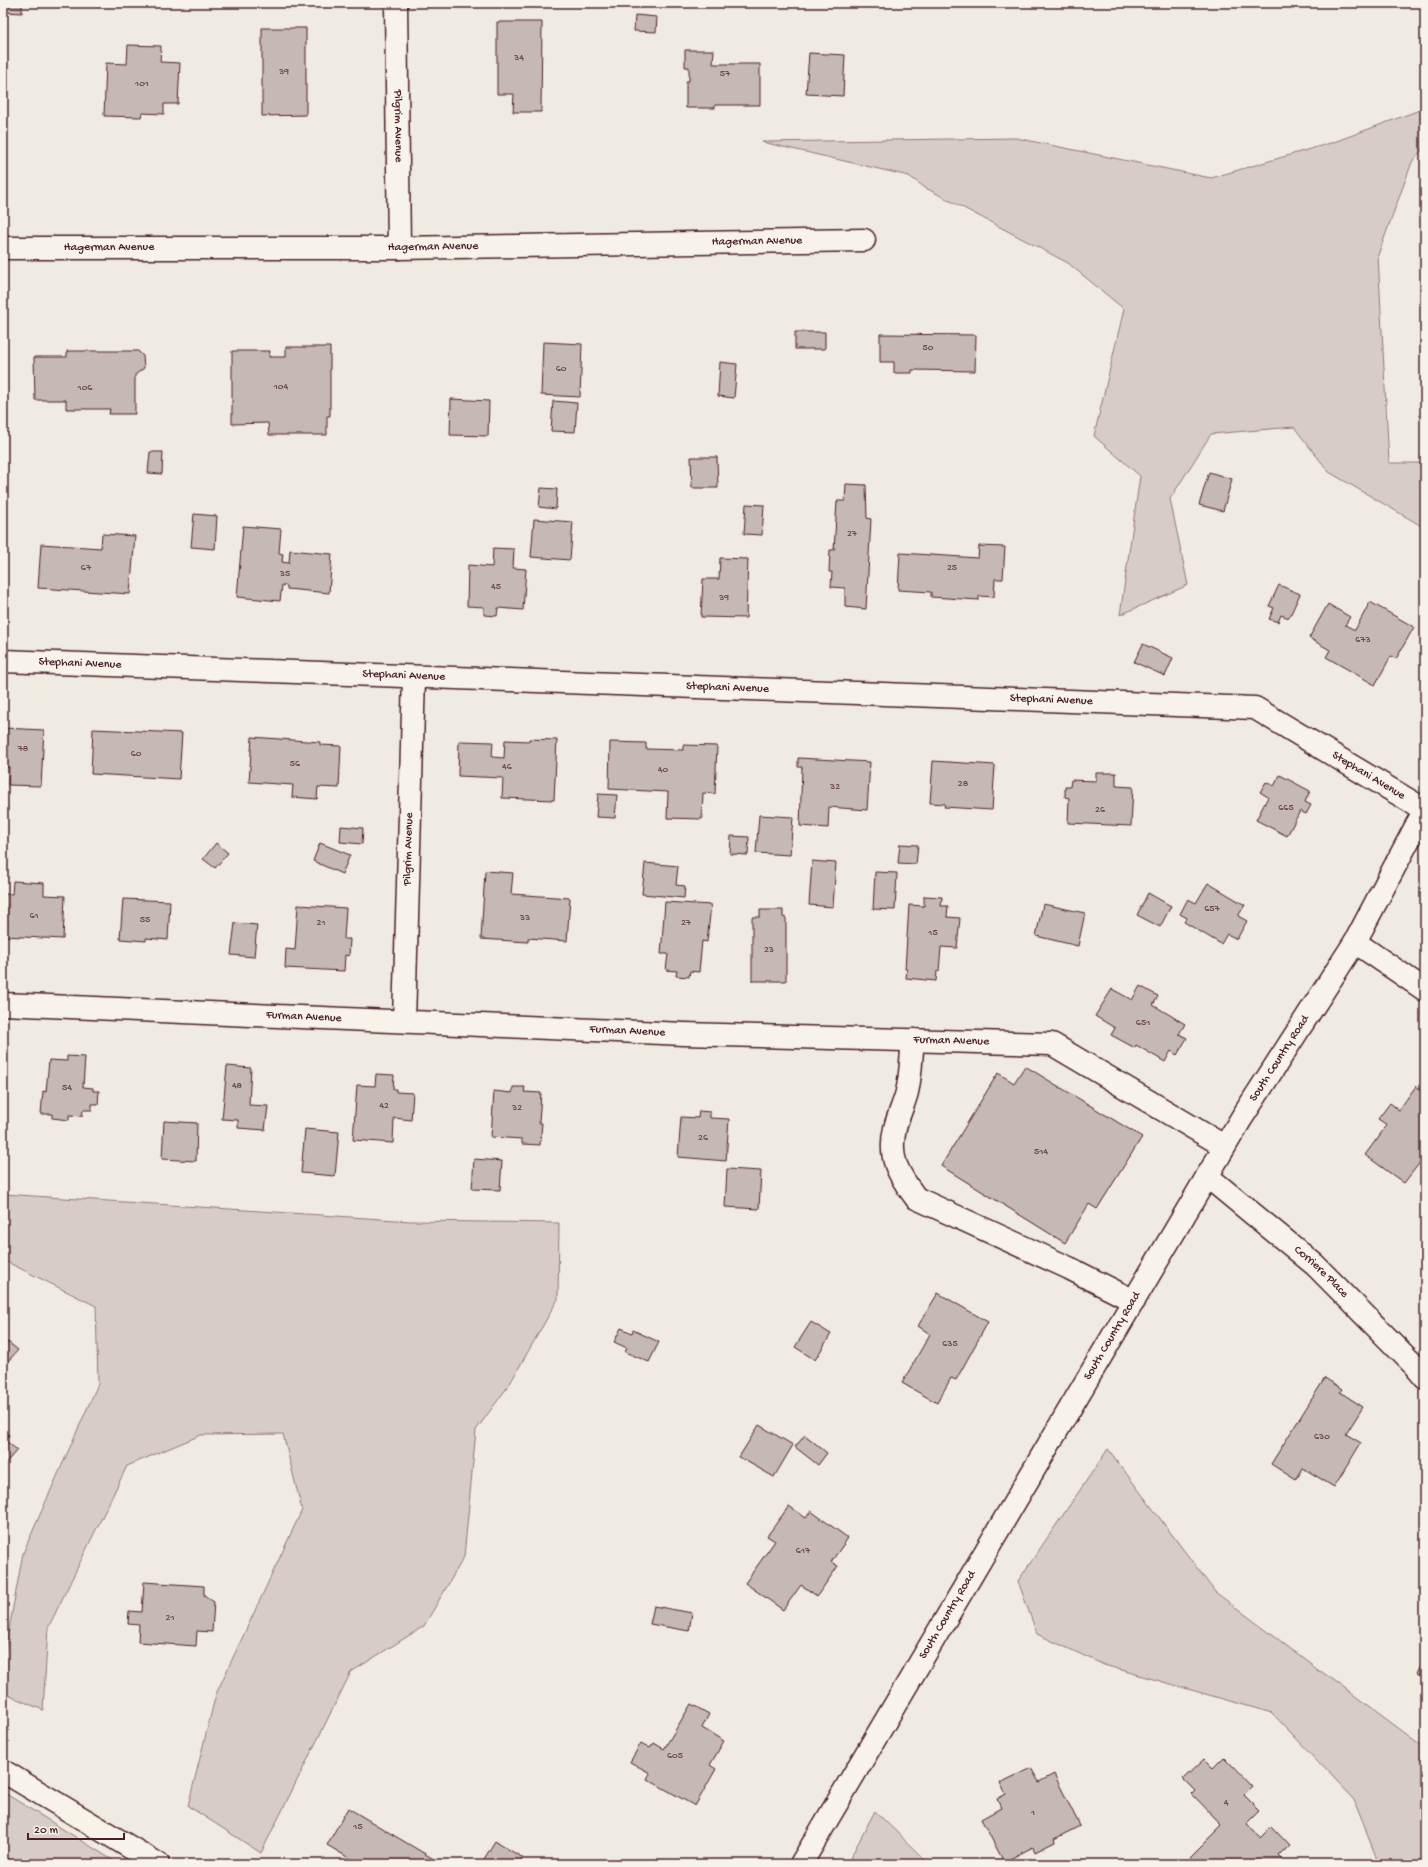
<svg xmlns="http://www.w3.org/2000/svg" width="1428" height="1867" font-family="'Gochi Hand',sans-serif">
  <rect width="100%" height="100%" fill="#f0ebe0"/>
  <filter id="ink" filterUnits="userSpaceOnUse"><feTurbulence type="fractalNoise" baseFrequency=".025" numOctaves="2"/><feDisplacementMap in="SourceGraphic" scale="8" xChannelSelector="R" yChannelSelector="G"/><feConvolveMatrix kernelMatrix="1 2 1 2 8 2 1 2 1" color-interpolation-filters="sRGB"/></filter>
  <g filter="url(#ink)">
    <path fill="#d8cdc6" stroke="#917678" d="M1425,108V146L1412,162L1378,255L1389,463H1425V528L1329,472L1294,427L1211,434L1170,499L1188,585L1120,615L1140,476L1094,436L1124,309L1068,263L924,187L909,176L762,142L1016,138L1211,178L1334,142Z
      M3,1194L411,1221L559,1223L558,1299L509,1385L476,1430L464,1557L424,1626L351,1672L261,1853L188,1806L216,1694L302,1510L283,1434L201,1435L127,1466L48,1628L43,1710L3,1693V1662L23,1553L98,1384L96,1306L3,1260Z
      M1108,1449L1215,1592L1425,1749V1864H1380L1354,1799L1272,1713L1104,1665L1037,1634L1018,1581Z
      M3,1792L119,1864H17L3,1855Z
      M875,1811L929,1864H847Z"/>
    <path fill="#c6b8b3" stroke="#4a1f2b" d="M3,3H22V13L3,12Z
      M635,15L657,17L656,32L634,31Z
      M497,22H542L541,112H513L514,94H497Z
      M262,28H306V115L262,116Z
      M128,45L161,46L160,62L180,63L178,104H164V114L142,113L141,117L104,116L106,63L127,64Z
      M685,50H714L713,64H760V105H715V108H686V81H689V67H685Z
      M809,53L845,55L843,96L806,94Z
      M795,332H825V349H795Z
      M880,334L976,335L975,371L912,370V373H894V362H880Z
      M543,342L582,344L580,397L541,395Z
      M286,347H330V416H327V435H269L268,423L232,424V351H270L269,357H286Z
      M67,351H138L143,356L144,368L135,375V414H109L110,409H66V400H35L34,357H67Z
      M720,362L737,364L734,398L718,396Z
      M451,399L489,401L488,436L450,435Z
      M553,401L577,403L575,432L551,431Z
      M1425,402V430H1424Z
      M150,452H163L162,474L148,473Z
      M691,457H717L718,488H692Z
      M1209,472L1232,479L1223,511L1199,505Z
      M846,484L866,485L867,518L871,519L866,609L845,607V588L831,587L832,572H829L830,550H834L837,501H845Z
      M541,488L557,489L556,509L539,507Z
      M746,504L764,505L762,535L744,534Z
      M194,514L217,516L215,549L191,547Z
      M534,519L573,522L570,560L531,557Z
      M243,526L281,529L279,553L283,554L282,562L289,563L290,550L332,554L329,593L287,589V586L282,585L280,601L237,597Z
      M102,534L135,536L130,594L38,588L41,544L101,548Z
      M979,546L1005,547L1003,579H995L994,597L979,596V600L931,597V592L898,590L900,553L978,558Z
      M493,548L514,549L513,568L526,569L523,610L498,608L497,616L484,615V607L467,606L468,565L492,567Z
      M720,558L748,559L746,618L701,617L703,579H719Z
      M1279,585L1300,594L1289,618L1281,615L1278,622L1269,619L1274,608L1269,606Z
      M1370,602L1414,627L1396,659L1391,656L1375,685L1326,657L1330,650L1309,638L1328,604L1350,617L1345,625L1355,630Z
      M1143,644L1173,658L1165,676L1134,662Z
      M3,728L44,730L41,786L8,785L9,767H3Z
      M93,729L182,733L179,779L91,774Z
      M252,737L320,742V745L341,746L339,788L318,787L317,799L292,797L293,785L249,782Z
      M529,739L557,740L554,800L502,798L503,778L458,776L459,741L493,742L492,757L504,758L505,740L529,741Z
      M610,742L646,743V749L683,750V745L717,746L715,794L703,793L702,819L667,818L668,792L609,789Z
      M798,758L870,762L867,810L829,807L828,828L800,826L802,767H798Z
      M933,761L995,765L992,810L944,807L945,804L930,803Z
      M1096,773H1116V786L1133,787L1131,826L1068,823L1069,798L1065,797V787H1070L1071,780L1096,781Z
      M1280,775L1310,791L1305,802L1311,805L1306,814L1300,811L1287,836L1256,820L1268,797L1260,792L1266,782L1274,786Z
      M598,794L617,795L615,818L596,817Z
      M759,815L793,817L790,855L756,853Z
      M341,826L363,828L362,844L340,842Z
      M731,836L749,837L748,855L730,854Z
      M216,843L228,853L215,868L203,859Z
      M320,843L350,855L342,874L313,861Z
      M900,844L918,845L916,864L898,863Z
      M3,845H5L3,867Z
      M812,861L836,863L833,907L809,905Z
      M645,863L678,866L676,885L685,886L684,898L642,894Z
      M485,871L513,873L511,894L570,898L567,941L528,938V942L481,939Z
      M875,872L897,873L895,910L873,909Z
      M13,881L44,883V895L65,896L63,939L3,936V894H12Z
      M1208,883L1245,905L1238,916L1247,921L1237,939L1227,934L1221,944L1184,922L1187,918L1180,914L1188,899L1196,903Z
      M1148,893L1171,906L1160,927L1137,915Z
      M924,896L942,897L941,906H948L947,917L960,918L957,948L941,947L939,971H937L936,981L906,978L907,969H905L909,905L924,906Z
      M123,899L170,901L168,940L146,938V941L120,939Z
      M665,902L711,905L707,942L702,941L699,972L690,971L689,977L676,976L677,971L666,970L668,954H661Z
      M1043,904L1085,913L1078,946L1036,936Z
      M298,905L346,908L344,939H350L349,956L345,955L344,971L285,968L286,949L295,950Z
      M760,910H783V917L786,918V981H752V917H760Z
      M235,923L257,925L254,957L231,955Z
      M1140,986L1158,996L1153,1005L1185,1024L1179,1034L1187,1038L1177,1055L1171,1051L1165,1062L1136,1045L1135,1048L1111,1035L1115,1028L1095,1016L1112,989L1132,1000Z
      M67,1056L85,1057L83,1087L93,1088V1091H99L98,1104H92V1110H83L82,1116L69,1115V1120L52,1118V1114H41L43,1091L46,1092L49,1060L67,1061Z
      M227,1066L251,1068L249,1105L268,1106L265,1130L238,1128V1120L222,1119Z
      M1025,1066L1142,1137L1097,1209L1089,1204L1065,1243L941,1166L998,1073L1014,1083Z
      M376,1074L394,1075L393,1089H396V1092L413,1093L411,1120L394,1118L393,1143L353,1140L357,1085L375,1086Z
      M1416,1086L1425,1093V1156L1404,1183L1365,1155L1387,1125L1378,1119L1390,1103L1399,1110Z
      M513,1087H525L524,1092L541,1093L539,1123H542L540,1145L522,1144V1139L491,1137L494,1091L512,1093Z
      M699,1111L710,1112V1118L729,1119L726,1161L678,1157L681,1117L698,1118Z
      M164,1121L197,1123L196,1161L162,1159Z
      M305,1129L339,1132L335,1176L301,1173Z
      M474,1159L502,1161L500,1190L472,1189Z
      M727,1169L761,1171L759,1209L725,1207Z
      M938,1293L988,1322L956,1380L951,1378L937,1403L902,1383L930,1334L918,1326Z
      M811,1322L831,1334L815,1360L795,1347Z
      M621,1328L632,1333L633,1330L659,1342L649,1362L625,1352L627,1348L614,1342Z
      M8,1342L18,1350L4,1366L3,1348Z
      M1325,1378L1342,1389L1340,1392L1363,1407L1346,1434L1361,1443L1334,1487L1303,1468L1296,1480L1271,1464Z
      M759,1425L793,1445L774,1477L739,1457Z
      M3,1429L9,1435L5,1440L17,1450L3,1466Z
      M805,1435L827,1453L818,1465L795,1447Z
      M789,1506L806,1518L811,1511L848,1538L831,1562L838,1566L817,1596L801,1585L783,1610L745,1583L775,1541L767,1536Z
      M144,1582L204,1586V1595L214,1602L212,1632L197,1631L196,1646L138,1642L139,1625L128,1624L129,1611L142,1612Z
      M654,1606L692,1613L689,1631L650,1624Z
      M1425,1657V1676L1417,1672Z
      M691,1704L709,1714L702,1728L724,1741L710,1765L716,1769L695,1806L647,1779L650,1773L630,1762L641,1743L650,1748L654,1743L664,1749Z
      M1224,1757L1252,1786L1243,1795L1260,1812L1247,1825L1260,1837L1271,1826L1289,1845L1278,1856L1286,1864H1196L1190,1857L1222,1825L1192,1794L1195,1791L1183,1779L1204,1759L1213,1768Z
      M1031,1768L1039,1782L1054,1774L1080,1826L1054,1839L1055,1842L1035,1852L1033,1847L1004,1862L981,1819L1001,1808L997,1799L1006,1794L1000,1783Z
      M348,1808L442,1864H359L327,1845Z
      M495,1841L523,1858L519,1864H481Z"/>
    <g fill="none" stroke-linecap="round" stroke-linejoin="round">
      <g stroke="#4a1f2b" stroke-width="25">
        <g id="minor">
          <path id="s1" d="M396,3L399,248"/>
          <path id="s2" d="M3,248H399L864,240"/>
          <path id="s3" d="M3,661L1255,708L1425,810"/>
          <path d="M1355,942L1425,990"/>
          <path id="s4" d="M3,1004L684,1034L1052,1044L1224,1146"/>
          <path id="s5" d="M404,1021L414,677"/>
          <path d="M913,1040C911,1057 911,1076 907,1092C904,1104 898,1116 895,1128C888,1158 898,1174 916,1198L1069,1268L1134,1301"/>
          <path id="s6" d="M1207,1176L1315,1265L1414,1365L1425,1378"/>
          <path d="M3,1771L158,1864"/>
        </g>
      </g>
      <g stroke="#4a1f2b" stroke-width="25">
        <g id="major">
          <path id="s7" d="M801,1864L1241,1119L1355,942L1425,809"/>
        </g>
      </g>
      <use href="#minor" stroke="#f7f3e8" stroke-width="22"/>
      <use href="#major" stroke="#f7f3e8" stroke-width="22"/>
    </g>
  </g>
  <g text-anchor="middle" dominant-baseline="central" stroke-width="4" stroke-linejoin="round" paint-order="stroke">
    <g font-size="10" fill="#69454d">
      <text x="519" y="58">34</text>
      <text x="284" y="72">39</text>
      <text x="725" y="74">57</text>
      <text x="142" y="84">101</text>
      <text x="928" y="348">50</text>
      <text x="561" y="369">60</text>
      <text x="281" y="387">104</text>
      <text x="85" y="388">106</text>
      <text x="852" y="534">27</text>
      <text x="86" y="568">67</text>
      <text x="952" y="568">25</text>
      <text x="285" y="574">35</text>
      <text x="496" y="587">45</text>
      <text x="724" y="598">39</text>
      <text x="1363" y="640">673</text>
      <text x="23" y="749">78</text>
      <text x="136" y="754">60</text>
      <text x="295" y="764">56</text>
      <text x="507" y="767">46</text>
      <text x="663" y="770">40</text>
      <text x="963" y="784">28</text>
      <text x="835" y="787">32</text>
      <text x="1286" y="808">665</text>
      <text x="1100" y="810">26</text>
      <text x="1212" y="909">657</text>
      <text x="34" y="916">61</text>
      <text x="525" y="918">33</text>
      <text x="145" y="920">55</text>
      <text x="321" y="923">21</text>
      <text x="686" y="923">27</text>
      <text x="933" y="933">15</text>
      <text x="769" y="950">23</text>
      <text x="1143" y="1023">651</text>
      <text x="237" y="1086">48</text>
      <text x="67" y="1088">54</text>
      <text x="384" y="1106">42</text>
      <text x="517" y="1108">32</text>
      <text x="703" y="1138">26</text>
      <text x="1041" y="1152">514</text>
      <text x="950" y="1344">635</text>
      <text x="1322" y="1437">630</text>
      <text x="803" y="1551">617</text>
      <text x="170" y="1618">21</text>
      <text x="675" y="1756">605</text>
      <text x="1226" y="1803">4</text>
      <text x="1033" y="1813">1</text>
      <text x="358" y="1827">15</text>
    </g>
    <g font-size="12" fill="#4a1f2b" stroke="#f7f3e8">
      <text stroke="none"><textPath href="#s1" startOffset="123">Pilgrim Avenue</textPath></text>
      <text stroke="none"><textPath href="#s2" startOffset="754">Hagerman Avenue</textPath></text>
      <text stroke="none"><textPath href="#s2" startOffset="430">Hagerman Avenue</textPath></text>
      <text stroke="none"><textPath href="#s2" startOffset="106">Hagerman Avenue</textPath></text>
      <text stroke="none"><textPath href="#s3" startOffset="77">Stephani Avenue</textPath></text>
      <text stroke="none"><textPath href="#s3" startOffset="401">Stephani Avenue</textPath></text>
      <text stroke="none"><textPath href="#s3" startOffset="725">Stephani Avenue</textPath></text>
      <text stroke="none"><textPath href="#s3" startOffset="1049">Stephani Avenue</textPath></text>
      <text stroke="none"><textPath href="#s3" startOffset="1385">Stephani Avenue</textPath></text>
      <text stroke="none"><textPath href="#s5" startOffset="172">Pilgrim Avenue</textPath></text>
      <text stroke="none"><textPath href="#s4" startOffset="301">Furman Avenue</textPath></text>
      <text stroke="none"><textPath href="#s4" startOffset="625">Furman Avenue</textPath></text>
      <text stroke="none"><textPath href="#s4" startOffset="949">Furman Avenue</textPath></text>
      <text stroke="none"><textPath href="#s7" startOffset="937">South Country Road</textPath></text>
      <text stroke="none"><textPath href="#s6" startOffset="149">Corriere Place</textPath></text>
      <text stroke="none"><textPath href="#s7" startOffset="613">South Country Road</textPath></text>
      <text stroke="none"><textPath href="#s7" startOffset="289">South Country Road</textPath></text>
    </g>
  </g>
  <rect width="1428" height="1867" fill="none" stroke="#f7f3e8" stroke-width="16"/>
  <rect x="8" y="8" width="1412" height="1851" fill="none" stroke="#4a1f2b" stroke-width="1.5" filter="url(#ink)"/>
  <path d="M28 1833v6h96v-6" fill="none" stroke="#4a1f2b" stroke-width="2"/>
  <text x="34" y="1833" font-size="12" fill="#4a1f2b" stroke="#f7f3e8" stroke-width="3" paint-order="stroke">20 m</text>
</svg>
